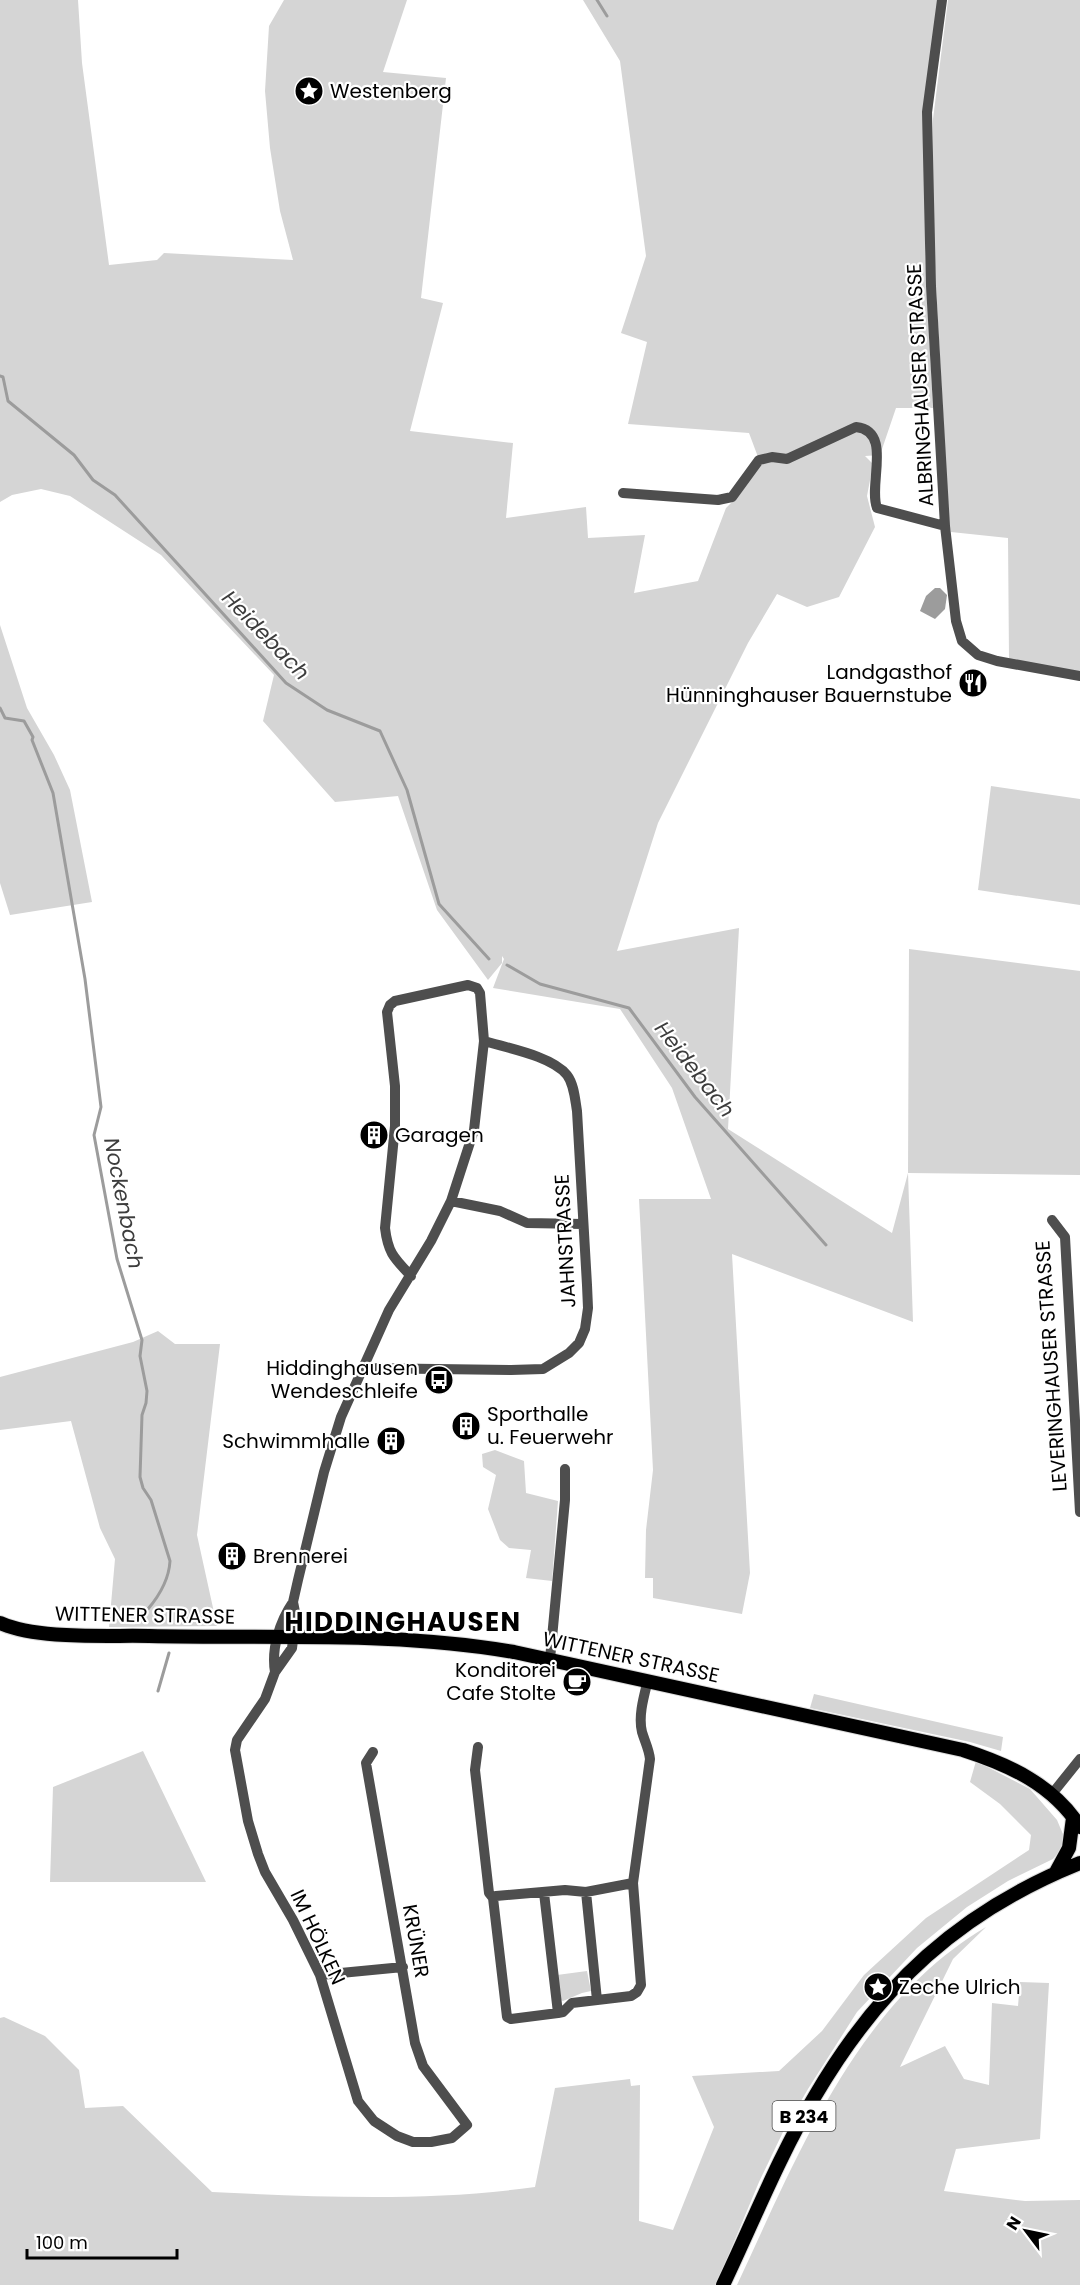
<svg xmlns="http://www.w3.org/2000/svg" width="1080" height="2285" font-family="Poppins,sans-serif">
  <rect width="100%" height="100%" fill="#fff"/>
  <path fill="#d5d5d5" d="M0,0H78L82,63L109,265L157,260L164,253L293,260L280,211L270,148L265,91L269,26L284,0H407L383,72L446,78L421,298L443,303L410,431L513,443L506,518L586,507L588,538L645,535L634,593L698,581L726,508L740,494L761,462L791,455L767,453L758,457L749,433L628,424L647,342L621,333L646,256L620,61L583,0H938L925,252L933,408H896L880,455L865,456L873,464L867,496L875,527L839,597L807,607L777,594L748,643L658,823L617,951L739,928L728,1129L892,1233L908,1173L909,949L1080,971V1175L908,1173L913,1322L732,1254L750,1573L742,1614L653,1598V1578H645L646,1530L653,1470L639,1199H711L672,1088L620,1009L493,988L504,959L502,956V963L488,980L437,910L398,796L335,802L263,721L274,675L161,555L70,496L41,489L12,495L0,502Z
    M948,0H1080V673L1009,659L1008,538L951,532L949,524L932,212L933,119Z
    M0,625L27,708L54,755L70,790L92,902L10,915L0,883Z
    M991,786L1080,799V905L978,890Z
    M158,1331L175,1344H220L197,1535L217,1626L109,1627L115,1559L100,1528L71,1421L0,1430V1377L133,1342Z
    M495,1450L524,1461L526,1493L558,1501L552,1581L526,1578L531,1550L509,1548L500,1540L488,1509L496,1475L483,1467L482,1454Z
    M814,1694L1003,1737L1001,1751L970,1742L810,1708Z
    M143,1751L206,1882H50L53,1787Z
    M976,1761L1030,1789L1057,1820L1065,1839L1062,1848L1053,1859L1008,1881L967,1907L917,1948L857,2012L808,2089L783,2132L759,2182L716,2285H0V2018L4,2017L45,2036L79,2070L85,2108L123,2106L212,2192C320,2197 428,2202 535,2187L555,2088L630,2079L631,2086L640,2085L639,2221L673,2230L714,2127L692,2076L779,2071L822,2031L864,1975L926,1918L1029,1850L1031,1835L1000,1804L970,1782Z
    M986,1927L953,1959L900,2067L945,2046L964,2079L989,2085L992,2003L1018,2006L1020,1982L1049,1983L1040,2139L956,2149L944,2191L1025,2201L1080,2200V2285H737C798,2155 856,2004 986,1927Z
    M587,1971L591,1991L582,1993L563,2001L558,1999L557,1975Z"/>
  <path fill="#9c9c9c" d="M935,588H940L947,595L945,609L935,619L920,611L926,596Z"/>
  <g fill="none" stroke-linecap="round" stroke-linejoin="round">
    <path stroke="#9c9c9c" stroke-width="3" d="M597,0L607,16
      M0,376L3,377L8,401L74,455L93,480L115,495L286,683L327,710L380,731L407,790L439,904L489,959
      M0,708L5,718L24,721L33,737L32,740L53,793L85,979L101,1107L94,1135L117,1259L142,1340L140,1356L147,1391L146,1403L142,1415L140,1477L143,1488L151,1500L170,1561C169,1579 159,1596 148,1609
      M507,965L540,984L629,1008L695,1097L826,1245
      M158,1691L169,1653"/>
    <g stroke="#dbdbdb" stroke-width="16">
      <path id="major" d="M0,1623C38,1640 107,1635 149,1636C271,1639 394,1631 514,1652L963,1750C1010,1765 1053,1785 1080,1827
        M1056,1872L1069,1848L1073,1818
        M723,2285C753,2222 779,2156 815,2096C880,1985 960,1911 1080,1863"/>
    </g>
    <path stroke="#4e4e4e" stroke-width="10" d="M942,0L927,112L931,286L945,526L956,621L962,641L978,655L997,661L1080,676
      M623,493L718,500L732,497L759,460L772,457L787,459L856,427C893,431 868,484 877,508L945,526
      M451,1201L500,1211L527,1223L583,1224
      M1052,1220L1065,1237L1080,1512
      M362,1368L511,1370L543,1369L569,1353L579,1343L585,1329L588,1308L587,1285L577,1111C575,1099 574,1084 567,1075C552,1056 507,1048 484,1041
      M550,1659L565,1500V1469
      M275,1672C271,1648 280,1621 293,1602
      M478,1747L475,1770L489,1893L493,1898
      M373,1752L366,1763L415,2043L423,2066L467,2125L452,2138L431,2142H413L397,2136L374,2121L358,2101L320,1975L293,1920L265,1872L258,1854L248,1821L235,1750L237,1740L265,1699L275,1672L292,1648L296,1617L293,1602L298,1580L324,1472L341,1417L389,1310L431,1241L451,1201L474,1130L484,1041L480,993L477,988L468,985L395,1001L390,1005L387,1012L395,1086V1126L385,1228C388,1253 394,1258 411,1276
      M1052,1794L1080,1759
      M633,1883L586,1892L565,1890L496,1896L493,1898L507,2017L511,2019L558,2013L563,2012L572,2003L631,1996L637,1992L641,1985L633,1883L650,1759C649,1749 645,1742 642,1732C638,1716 644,1696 648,1680
      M586,1892L597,2000
      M544,1893L558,2013
      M320,1975L403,1967"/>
    <use href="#major" stroke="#000" stroke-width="14"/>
  </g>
  <defs>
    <g id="sight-disc" transform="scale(1.5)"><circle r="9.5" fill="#000" stroke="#fff"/><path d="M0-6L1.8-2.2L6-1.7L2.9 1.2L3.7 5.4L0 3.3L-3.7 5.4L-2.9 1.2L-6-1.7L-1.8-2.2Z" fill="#fff"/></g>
    <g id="restaurant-disc" transform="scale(1.5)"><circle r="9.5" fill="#000" stroke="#fff"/><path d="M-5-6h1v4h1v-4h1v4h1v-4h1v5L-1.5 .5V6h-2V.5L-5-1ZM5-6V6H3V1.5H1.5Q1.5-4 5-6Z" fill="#fff"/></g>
    <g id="building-disc" transform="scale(1.5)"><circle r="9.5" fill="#000" stroke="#fff"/><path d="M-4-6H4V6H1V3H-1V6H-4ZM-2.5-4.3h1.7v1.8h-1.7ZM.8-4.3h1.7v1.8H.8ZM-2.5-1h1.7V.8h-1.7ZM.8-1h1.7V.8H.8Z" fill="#fff"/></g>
    <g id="bus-disc" transform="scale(1.5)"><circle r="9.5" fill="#000" stroke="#fff"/><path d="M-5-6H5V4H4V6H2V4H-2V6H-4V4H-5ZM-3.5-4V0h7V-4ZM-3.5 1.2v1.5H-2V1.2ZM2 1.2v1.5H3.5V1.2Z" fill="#fff"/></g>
    <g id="cafe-disc" transform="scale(1.5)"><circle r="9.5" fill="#000" stroke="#fff"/><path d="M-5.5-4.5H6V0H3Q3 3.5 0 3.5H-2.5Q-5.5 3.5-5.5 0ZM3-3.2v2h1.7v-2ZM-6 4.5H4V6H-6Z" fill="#fff"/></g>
  </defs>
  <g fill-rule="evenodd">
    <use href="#sight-disc" x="309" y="91"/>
    <use href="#restaurant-disc" x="973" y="683"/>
    <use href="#building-disc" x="374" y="1135"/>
    <use href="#bus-disc" x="439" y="1380"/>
    <use href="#building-disc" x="466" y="1426"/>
    <use href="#building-disc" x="391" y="1441"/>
    <use href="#building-disc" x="232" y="1556"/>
    <use href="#cafe-disc" x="577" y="1682"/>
    <use href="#sight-disc" x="878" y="1987"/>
  </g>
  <g text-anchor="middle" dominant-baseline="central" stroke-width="4.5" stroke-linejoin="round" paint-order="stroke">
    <rect fill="#fff" stroke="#4c4c4c" stroke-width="1.5" x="772.5" y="2101" width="63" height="30" rx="4.5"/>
    <g font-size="18" font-weight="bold" fill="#000">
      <text x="804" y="2116">B 234</text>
    </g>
    <g font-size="20" fill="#000" stroke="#fff" text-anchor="start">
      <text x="330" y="91">Westenberg</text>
      <text x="952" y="672" text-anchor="end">Landgasthof<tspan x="952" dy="23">Hünninghauser Bauernstube</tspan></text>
      <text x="395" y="1135">Garagen</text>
      <text x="418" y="1368" text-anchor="end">Hiddinghausen<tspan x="418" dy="23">Wendeschleife</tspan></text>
      <text x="487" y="1414">Sporthalle<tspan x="487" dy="23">u. Feuerwehr</tspan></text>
      <text x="370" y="1441" text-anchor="end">Schwimmhalle</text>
      <text x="253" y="1556">Brennerei</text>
      <text x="556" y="1670" text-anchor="end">Konditorei<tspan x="556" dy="23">Cafe Stolte</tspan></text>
      <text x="899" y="1987">Zeche Ulrich</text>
    </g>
    <g font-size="20" fill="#000" stroke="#fff">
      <text transform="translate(920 385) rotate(-93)">ALBRINGHAUSER STRASSE</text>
      <text transform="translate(565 1241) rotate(-93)">JAHNSTRASSE</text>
      <text transform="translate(1051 1366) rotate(-94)">LEVERINGHAUSER STRASSE</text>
      <text transform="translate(145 1615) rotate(1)">WITTENER STRASSE</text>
      <text transform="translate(631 1657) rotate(12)">WITTENER STRASSE</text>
      <text transform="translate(318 1937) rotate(65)">IM HÖLKEN</text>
      <text transform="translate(416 1941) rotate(80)">KRÜNER</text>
    </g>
    <g font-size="21" font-style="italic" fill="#3d3d3d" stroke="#fff">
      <text transform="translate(266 635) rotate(46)">Heidebach</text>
      <text transform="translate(695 1069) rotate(52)">Heidebach</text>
      <text transform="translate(124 1203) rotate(79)">Nockenbach</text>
    </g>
    <g font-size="26" font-weight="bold" letter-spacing="1.5" fill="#000" stroke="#fff">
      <text x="403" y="1622">HIDDINGHAUSEN</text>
    </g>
  </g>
  <g transform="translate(1026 2231) rotate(302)" stroke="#ffffff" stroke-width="4.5" paint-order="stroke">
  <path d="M0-4.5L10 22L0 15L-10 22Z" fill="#000000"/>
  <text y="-9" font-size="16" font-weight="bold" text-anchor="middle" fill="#000000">N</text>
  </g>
  <path d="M27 2249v9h150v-9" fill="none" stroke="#000000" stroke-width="3"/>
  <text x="36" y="2249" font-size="18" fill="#000000" stroke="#ffffff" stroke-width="4.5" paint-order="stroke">100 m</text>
</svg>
